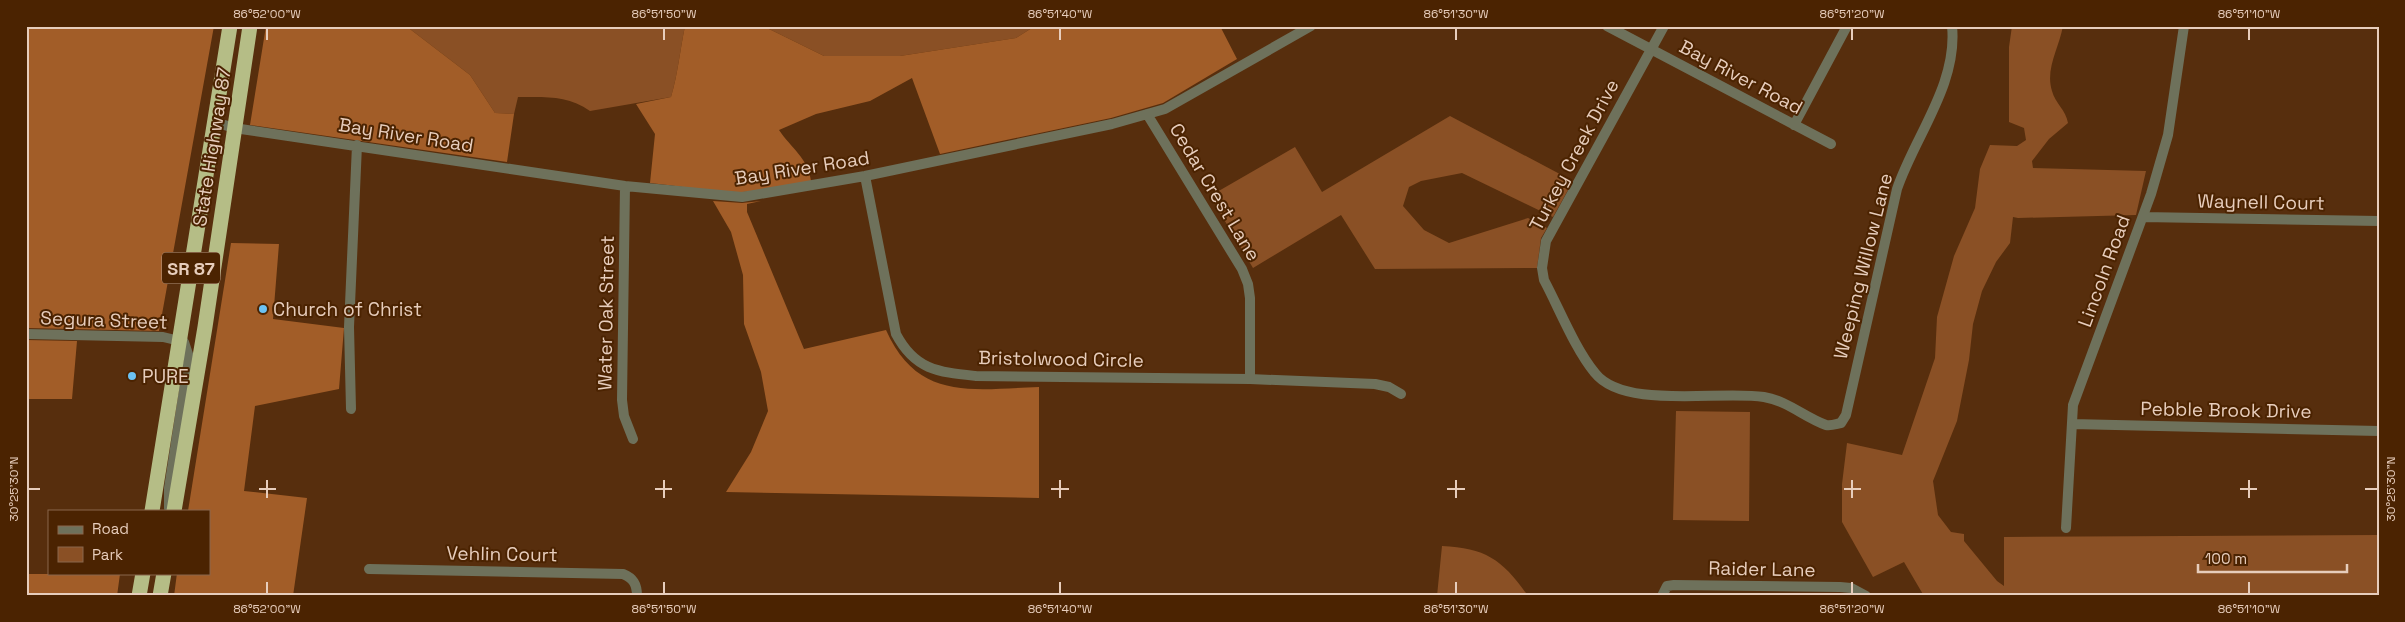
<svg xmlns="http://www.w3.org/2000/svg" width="2405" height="622" font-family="'Space Grotesk',sans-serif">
  <rect width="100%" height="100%" fill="#572e0d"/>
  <path fill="#8a5025" d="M406,26H685C680,50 678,73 671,97L590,111C568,95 545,97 518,97L514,114L495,113L470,75Z
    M763,26H1035L1016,38L900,56H824Z
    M2012,26H2063C2059,48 2045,69 2052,91C2055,103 2066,110 2068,123L2049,139L2032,161L2033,168L2146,171L2136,215L2018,218L2013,217L2010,243L1996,262L1982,291L1973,324L1969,360L1957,421L1933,481L1938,515L1951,532L1964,534V541L1997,581L2004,586V537L2379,535V596H1924L1904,562L1873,577L1842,522V484L1847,443L1902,455L1935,358L1937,317L1954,256L1975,208L1980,169L1990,145L2017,146L2026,140L2024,128L2009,122V47Z
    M1450,116L1573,181L1553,217L1462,173L1421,181L1409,187L1403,206L1424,230L1449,243L1528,218L1547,228L1541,238L1537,268L1375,269L1341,215L1253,268L1210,196L1295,147L1322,192Z
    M1676,411L1750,412L1749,521L1673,520Z
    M1442,546C1486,548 1503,560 1528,596H1437Z"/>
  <path fill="#a25d28" d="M26,26H214L159,331L26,328Z
    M266,26H381L384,29L406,26L470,75L495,113L514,114L507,162L250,125Z
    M685,26H763L824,56H900L1016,38L1035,26H1220L1237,59L1163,103L1111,118L940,154L912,78L870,101L816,114L779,130C791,148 808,158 811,181C789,185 766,191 743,192C712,193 681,186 650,183L655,134L636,104L671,97C678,73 680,50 685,26Z
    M713,201L742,203L761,201L747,204V212L804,349L886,330C918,402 973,389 1039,387V498L726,492L751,452L768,411L761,372L744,324L743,275L731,232Z
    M231,243L279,244L273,319L344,328L339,389L255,406L244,491L307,498L293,596H174L177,573H209V511H188Z
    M26,340L77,341L72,399H26Z
    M26,574H120L117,596H26Z"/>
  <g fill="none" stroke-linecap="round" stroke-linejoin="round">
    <path stroke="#6e715b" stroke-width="10" d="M1607,26L1831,144
      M1664,26L1546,241L1542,268L1544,280C1559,308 1575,349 1595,373C1624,410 1720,390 1764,397C1788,401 1804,417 1826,425C1831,426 1836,424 1841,423L1846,415L1897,189C1915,136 1958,84 1952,26
      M1147,114L1242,269L1248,284L1250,298V379
      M215,122L234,128L625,186L742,197L865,176L1112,124L1165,109L1311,26
      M1794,125L1847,26
      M865,176L896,334C915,370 938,372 976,376L1250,379L1375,384L1389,387L1401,394
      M625,186L622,400L624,416L633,439
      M2143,217L2379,221
      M26,334L163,337L184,342L189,357L169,488V508
      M351,409L349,327L357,145
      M2072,424L2379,431
      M2066,528L2073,405L2151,194L2168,135L2184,26
      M369,569L623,574C633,578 637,584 637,596
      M1662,596L1667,586L1674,585L1840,587L1851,588L1866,596"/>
    <path stroke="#b5bd86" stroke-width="15" d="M152,511L230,26
      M174,511L205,327L250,26
      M139,596L143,573
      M160,596L164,573"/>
  </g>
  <path fill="none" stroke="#e7cdbc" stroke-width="2" d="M267,28V40M664,28V40M1060,28V40M1456,28V40M1852,28V40M2249,28V40M267,480V498M664,480V498M1060,480V498M1456,480V498M1852,480V498M2249,480V498M28,489H40M259,489H276M655,489H672M1051,489H1069M1447,489H1465M1844,489H1861M2240,489H2257M2365,489H2378M267,582V594M664,582V594M1060,582V594M1456,582V594M1852,582V594M2249,582V594"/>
  <g fill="#6cc2f3" stroke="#4b2301" stroke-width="2">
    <circle cx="263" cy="309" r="5"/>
    <circle cx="132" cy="376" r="5"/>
  </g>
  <g text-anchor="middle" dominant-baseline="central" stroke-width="4" stroke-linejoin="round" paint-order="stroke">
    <rect fill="#4b2301" stroke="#b89a84" stroke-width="1" x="162" y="252.5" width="58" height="31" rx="4"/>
    <g font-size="18" font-weight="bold" fill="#e7cdbc">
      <text x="191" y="268">SR 87</text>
    </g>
    <g font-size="19" fill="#e7cdbc" stroke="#4b2301">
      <text transform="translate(1741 77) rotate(28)">Bay River Road</text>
      <text transform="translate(406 135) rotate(9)">Bay River Road</text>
      <text transform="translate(212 147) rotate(-81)">State Highway 87</text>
      <text transform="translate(1574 155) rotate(-62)">Turkey Creek Drive</text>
      <text transform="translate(802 168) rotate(-9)">Bay River Road</text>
      <text transform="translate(1215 192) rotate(59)">Cedar Crest Lane</text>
      <text transform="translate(2261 202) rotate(1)">Waynell Court</text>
      <text transform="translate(1863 266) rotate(-76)">Weeping Willow Lane</text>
      <text transform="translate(2104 271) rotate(-70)">Lincoln Road</text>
      <text transform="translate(606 313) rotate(-89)">Water Oak Street</text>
      <text transform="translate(104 320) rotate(2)">Segura Street</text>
      <text transform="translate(1061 359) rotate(1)">Bristolwood Circle</text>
      <text transform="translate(2226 410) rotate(1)">Pebble Brook Drive</text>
      <text transform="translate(502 554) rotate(1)">Vehlin Court</text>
      <text transform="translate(1762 569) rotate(1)">Raider Lane</text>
    </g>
    <g font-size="19" fill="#e7cdbc" stroke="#4b2301" text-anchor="start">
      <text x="273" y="309">Church of Christ</text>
      <text x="142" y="376">PURE</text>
    </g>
  </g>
  <rect width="2405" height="622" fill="none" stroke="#4b2301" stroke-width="55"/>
  <rect x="48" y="510" width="162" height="65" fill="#4b2301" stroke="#89674c"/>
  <rect x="58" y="526" width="25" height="8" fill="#6e715b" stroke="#89674c"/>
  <text x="92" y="534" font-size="15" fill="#e7cdbc">Road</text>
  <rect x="58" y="547" width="25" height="15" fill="#8a5025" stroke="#89674c"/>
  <text x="92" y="560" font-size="15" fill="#e7cdbc">Park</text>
  <path d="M2198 564v8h149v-8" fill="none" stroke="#e7cdbc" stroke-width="2.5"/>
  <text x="2205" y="564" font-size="15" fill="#e7cdbc" stroke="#4b2301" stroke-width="4" paint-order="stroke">100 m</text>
  <rect x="28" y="28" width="2350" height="566" fill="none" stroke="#e7cdbc" stroke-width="2"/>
  <g font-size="12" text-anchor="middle" fill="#e7cdbc">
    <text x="267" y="18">86°52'00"W</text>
    <text x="664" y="18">86°51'50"W</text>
    <text x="1060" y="18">86°51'40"W</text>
    <text x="1456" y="18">86°51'30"W</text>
    <text x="1852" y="18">86°51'20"W</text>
    <text x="2249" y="18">86°51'10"W</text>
    <text transform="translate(14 489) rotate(-90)" y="4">30°25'30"N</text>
    <text transform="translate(2391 489) rotate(-90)" y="4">30°25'30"N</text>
    <text x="267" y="613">86°52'00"W</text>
    <text x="664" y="613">86°51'50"W</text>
    <text x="1060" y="613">86°51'40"W</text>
    <text x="1456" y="613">86°51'30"W</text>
    <text x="1852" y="613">86°51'20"W</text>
    <text x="2249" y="613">86°51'10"W</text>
  </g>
</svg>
